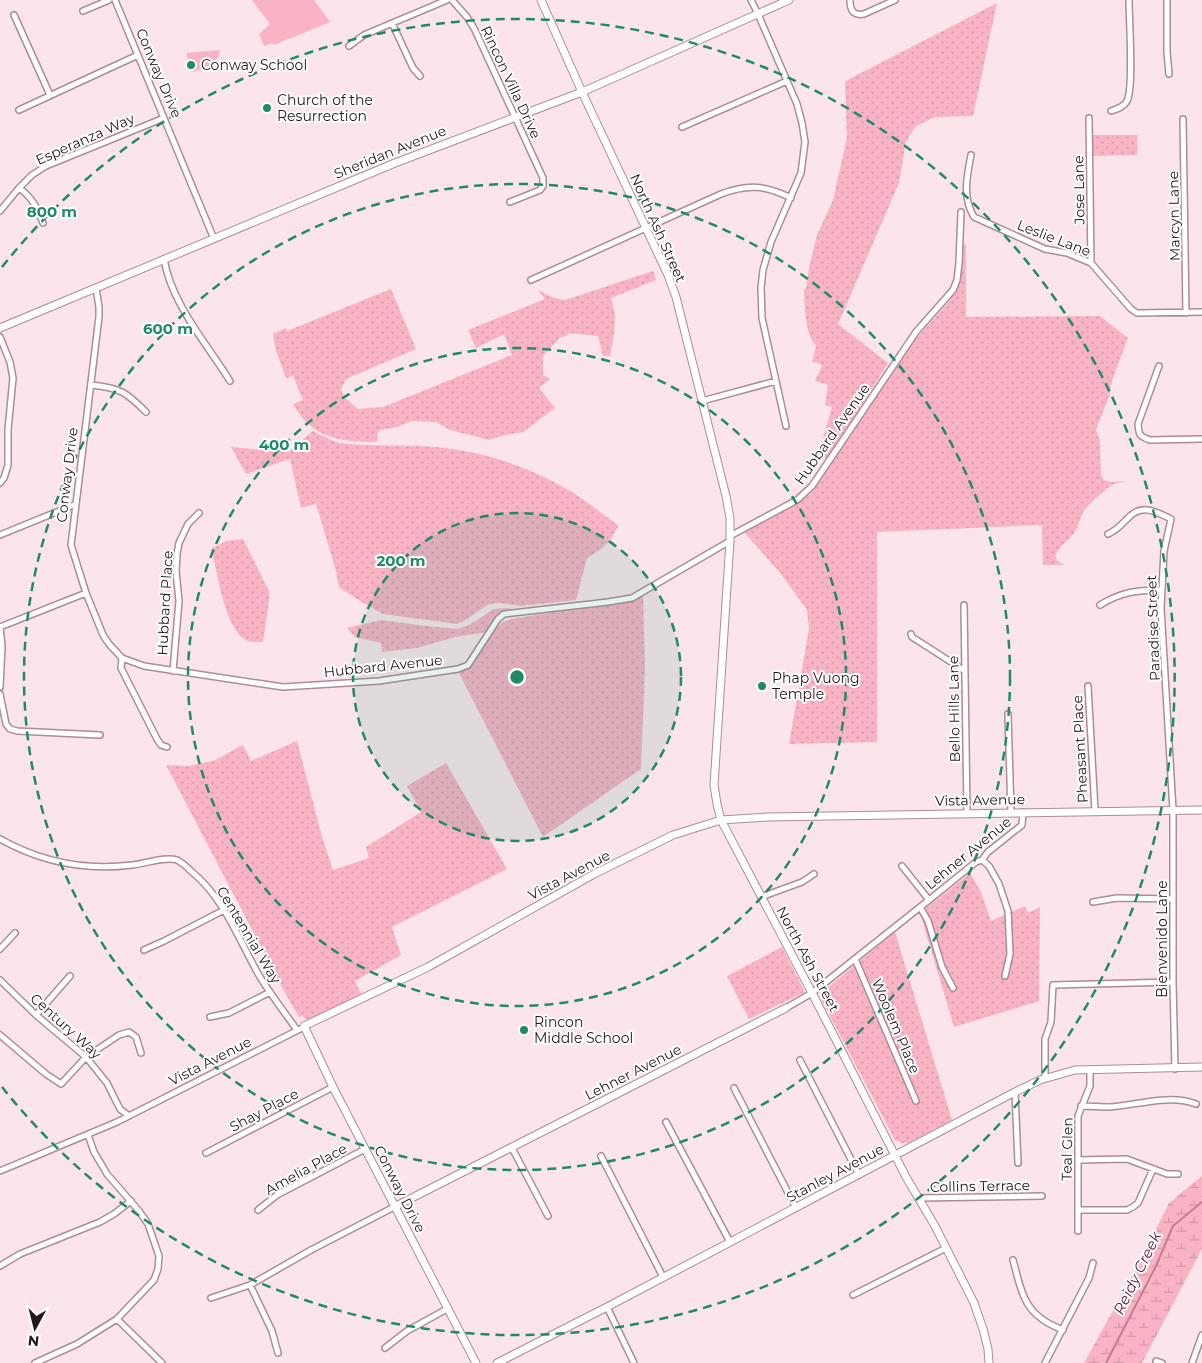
<svg xmlns="http://www.w3.org/2000/svg" width="1202" height="1363" font-family="Montserrat,sans-serif">
  <defs>
    <pattern id="grass-dots" width="8" height="8" patternUnits="userSpaceOnUse" patternTransform="scale(1.25)"><rect width="8" height="8" fill="#f8b3c4"/><path d="M2 2h.1M6 6h.1" fill="none" stroke="#d499a8" stroke-width="1.8" stroke-linecap="round"/></pattern>
    <pattern id="wetland-marsh" width="20" height="14" patternUnits="userSpaceOnUse" patternTransform="scale(1.25)"><rect width="20" height="14" fill="#f8b3c4"/><path d="M1 5h8M5 5V1M11 12h8M15 12V8" fill="none" stroke="#d499a8"/></pattern>
  </defs>
  <rect width="100%" height="100%" fill="#fce5ea"/>
  <path fill="url(#grass-dots)" d="M997,3L973,116L935,117L916,126L906,141L899,183L838,324L888,363L828,459L818,456L832,407L825,405L828,385L815,381L822,366L819,363L812,362L816,346C805,334 805,307 804,292V289H806L809,268L818,231H819L833,200L847,138L845,82L851,78Z
    M1092,135H1137V155L1093,156Z
    M963,244L966,245V317L1100,316L1128,338L1113,378L1111,385L1110,393L1096,430L1100,441L1101,475L1104,480L1111,482L1127,481C1121,482 1116,483 1112,485C1104,490 1088,505 1083,512C1080,519 1078,527 1074,533C1068,542 1042,557 1065,565H1043L1042,525L877,532V742L789,744L809,629L807,610L781,574L744,532L793,506L812,493L907,349L948,303L958,288Z
    M653,271L656,280L611,298L615,315L614,334L610,356H603L598,336L570,333L564,337H561L543,356V375L550,379L539,388L555,408L523,432L505,435L489,440L450,430L436,422L412,421L397,427L381,430L378,432L377,442C341,442 312,439 293,404L303,400L293,376L286,378L276,351L273,334L286,328L287,331L391,289L416,349L346,379L341,389L344,397L358,409L383,407L512,355L504,334L476,348L468,330L545,299L538,290C547,295 554,299 565,300Z
    M313,431L331,440L340,443C371,447 404,444 435,447C485,451 533,468 575,494C590,504 604,515 619,526C614,530 614,536 610,540C604,548 595,553 587,558L576,600L521,606L500,603L489,604L464,621L457,624L383,614L360,601L339,587L336,571L316,504L301,508L290,459L246,474L231,447L288,452Z
    M243,539L269,591V601L263,642C257,642 249,643 244,639C224,625 218,573 211,549L226,541Z
    M643,595L645,667L641,769L543,837L458,671C481,666 485,636 502,623C508,619 517,618 524,617C556,611 589,608 621,604L631,601Z
    M506,608L512,609V611L505,613L487,632L455,637L417,648L382,652L381,643L355,637L347,628L381,620L418,625L457,629L469,625L494,609Z
    M297,741L322,837L333,870L369,858L366,847L421,812L407,786L446,763L507,869L392,927L401,955L355,981L361,994L309,1020L304,1018L303,1016L299,1017L284,991L166,765L188,766L213,761L243,745L251,761Z
    M970,873L981,892L991,921L1025,906L1028,913L1040,907L1039,1001L954,1027L920,913Z
    M895,932L952,1120L908,1143H902L895,1140L820,997L821,993Z
    M782,947L804,990L803,993L749,1019L727,976Z"/>
  <path fill="url(#wetland-marsh)" d="M1202,1176V1249L1142,1363H1084L1139,1263L1169,1203Z"/>
  <path fill="#f8b3c4" d="M252,0H314L330,22L274,45L272,43L264,46L259,34L270,24Z
    M220,50C217,66 206,67 193,72L186,53Z"/>
  <g fill="none" stroke-linecap="round" stroke-linejoin="round">
    <path stroke="#c27f90" stroke-width="2" d="M1106,1363L1156,1266L1173,1226L1202,1202"/>
    <g stroke="#ae8c94" stroke-width="8">
      <path id="street" d="M115,0L214,239
        M452,0L467,17L475,30L543,178V186L540,190L510,202
        M751,0L758,14L797,104L802,123L805,142L801,173L771,242L763,270L761,288L762,318L786,426
        M850,0C850,10 853,16 864,14L895,0
        M1167,0V52L1169,74
        M83,11L109,0
        M14,15L50,95
        M392,23L413,68L420,76
        M349,46L364,35L447,0
        M19,110L138,55
        M1111,111C1117,109 1124,107 1127,101C1134,88 1129,19 1129,0
        M1089,118L1091,263
        M1183,119L1186,313
        M682,127L787,81
        M971,155C967,176 962,197 974,217L1045,249L1067,253L1091,263L1131,309L1137,313L1202,312
        M19,188C32,197 38,209 43,223
        M0,211L19,188L32,175L46,166L164,118
        M164,259C171,303 207,344 230,381
        M531,280L721,194C748,184 765,185 791,198
        M96,288L99,307V317L71,545L86,593L103,635L109,644L122,658L144,666L283,687L379,681L458,669L468,665L498,619L504,614L608,602L632,598L730,541
        M0,337L10,362L13,378L8,430V465L4,478L0,483
        M1159,366L1138,424C1139,435 1139,436 1150,440L1202,439
        M91,385C121,388 126,392 146,412
        M702,401L776,381
        M1108,534C1117,530 1120,526 1127,519C1141,503 1155,511 1171,519L1164,551L1161,608L1173,810V982L1175,1069
        M0,535L76,504
        M730,536L797,500L812,486L916,332L953,290L957,280L959,263L961,212
        M964,605L967,813
        M1100,605C1121,592 1137,590 1161,590
        M0,627L86,593
        M911,634L912,637L965,671
        M122,658L121,668L157,739L161,745L167,747
        M173,671L179,601L176,571L177,554L179,543L188,524L199,513
        M1088,686L1095,810
        M0,687L2,646L0,627
        M0,694L6,724L10,729L17,731L100,735
        M1008,714L1011,812
        M0,839C41,862 85,871 132,865C145,864 165,856 177,860C183,863 188,868 192,872C225,899 239,941 260,977C271,995 285,1013 297,1030
        M982,860L989,866L999,884L1008,911L1010,954L1005,976
        M902,866L929,900
        M761,897L802,882L814,874
        M1093,902L1117,898L1173,899
        M920,907L928,921L942,967L953,988
        M0,949L15,933
        M144,950L164,941L224,910
        M855,959L916,1101
        M0,980L36,1015L86,1057L107,1083L120,1109L129,1116
        M786,1008L812,993L929,900L976,862L982,860L988,852L1022,825L1023,812
        M36,1015L70,976
        M210,1017L229,1013L270,992
        M0,1035L46,1074L61,1084L86,1057L119,1035L129,1032L136,1037L141,1053
        M800,1060L859,1175
        M1045,1079V1039L1051,1022L1053,985L1173,982
        M734,1088L796,1208
        M1015,1092L1018,1163
        M1081,1106C1091,1106 1100,1107 1109,1107C1138,1105 1169,1094 1196,1104
        M666,1122L730,1242
        M512,1148L548,1216
        M206,1153L333,1087
        M601,1156L663,1277
        M1078,1160L1127,1159L1167,1174H1178
        M0,1171L117,1122L300,1029
        M918,1198L1042,1196
        M258,1210L277,1195L365,1149
        M1078,1210H1127L1133,1207L1138,1203L1153,1169
        M1078,1231V1116L1090,1086V1070
        M1013,1260C1019,1281 1022,1306 1042,1319C1048,1324 1056,1327 1063,1330
        M0,1266L20,1254L100,1222L114,1214L131,1201
        M250,1285L272,1331L278,1353
        M853,1295L946,1248
        M211,1298L250,1285L311,1250L394,1207
        M607,1307L634,1363
        M117,1319L162,1363
        M385,1348L407,1331L447,1309
        M1156,1361L1162,1363
        M35,1363L77,1344L117,1319L154,1280L158,1269L159,1256L148,1224L139,1211L107,1174L94,1152L88,1135
        M1045,1363L1089,1278L1093,1263
        M1192,1363L1202,1335"/>
    </g>
    <g stroke="#ae8c94" stroke-width="9">
      <path id="secondary" d="M541,0L582,92L668,275L676,297L726,496L730,518V541L714,785L717,804L721,820L812,993L906,1177L935,1226L974,1303L983,1329L988,1349L989,1363
        M0,328L395,163L582,92L789,0
        M394,1207L786,1008
        M476,1363L333,1087L304,1026L428,967L594,874L673,835L721,820L768,817L1202,810
        M497,1363L607,1307L1015,1092L1040,1080L1075,1070L1202,1067"/>
    </g>
    <use href="#street" stroke="#fff" stroke-width="5"/>
    <use href="#secondary" stroke="#fff" stroke-width="7"/>
  </g>
  <circle cx="517" cy="677" r="164" fill="#1f8a68" fill-opacity=".12"/>
  <g fill="none" stroke="#1f8a68" stroke-width="2.5" stroke-dasharray="9 6">
    <circle cx="517" cy="677" r="164"/>
    <circle cx="517" cy="677" r="329"/>
    <circle cx="517" cy="677" r="493"/>
    <path d="M2 267A658 658 0 1 1 2 1087"/>
  </g>
  <g fill="#1f8a68" stroke="#fff" stroke-width="2">
    <circle cx="191" cy="65" r="5"/>
    <circle cx="267" cy="108" r="5"/>
    <circle cx="762" cy="686" r="5"/>
    <circle cx="524" cy="1030" r="5"/>
  </g>
  <g text-anchor="middle" dominant-baseline="central" stroke-width="4" stroke-linejoin="round" paint-order="stroke">
    <g font-size="14" fill="#24171a" stroke="#fff" text-anchor="start">
      <text x="201" y="65">Conway School</text>
      <text x="277" y="100">Church of the<tspan x="277" dy="16">Resurrection</tspan></text>
      <text x="772" y="678">Phap Vuong<tspan x="772" dy="16">Temple</tspan></text>
      <text x="534" y="1022">Rincon<tspan x="534" dy="16">Middle School</tspan></text>
    </g>
    <g font-size="14" fill="#24171a" stroke="#fff">
      <text transform="translate(159 73) rotate(67)">Conway Drive</text>
      <text transform="translate(511 82) rotate(65)">Rincon Villa Drive</text>
      <text transform="translate(85 139) rotate(-24)">Esperanza Way</text>
      <text transform="translate(390 152) rotate(-22)">Sheridan Avenue</text>
      <text transform="translate(1079 190) rotate(-91)">Jose Lane</text>
      <text transform="translate(1174 216) rotate(-91)">Marcyn Lane</text>
      <text transform="translate(658 228) rotate(66)">North Ash Street</text>
      <text transform="translate(1054 238) rotate(21)">Leslie Lane</text>
      <text transform="translate(832 434) rotate(-55)">Hubbard Avenue</text>
      <text transform="translate(67 475) rotate(-83)">Conway Drive</text>
      <text transform="translate(165 603) rotate(-87)">Hubbard Place</text>
      <text transform="translate(1153 628) rotate(-92)">Paradise Street</text>
      <text transform="translate(383 666) rotate(-6)">Hubbard Avenue</text>
      <text transform="translate(954 709) rotate(-91)">Bello Hills Lane</text>
      <text transform="translate(1080 749) rotate(-93)">Pheasant Place</text>
      <text transform="translate(980 800) rotate(-1)">Vista Avenue</text>
      <text transform="translate(968 853) rotate(-39)">Lehner Avenue</text>
      <text transform="translate(569 875) rotate(-28)">Vista Avenue</text>
      <text transform="translate(249 935) rotate(59)">Centennial Way</text>
      <text transform="translate(1162 939) rotate(-90)">Bienvenido Lane</text>
      <text transform="translate(808 959) rotate(62)">North Ash Street</text>
      <text transform="translate(66 1026) rotate(42)">Century Way</text>
      <text transform="translate(896 1026) rotate(67)">Woolem Place</text>
      <text transform="translate(210 1061) rotate(-27)">Vista Avenue</text>
      <text transform="translate(633 1072) rotate(-27)">Lehner Avenue</text>
      <text transform="translate(264 1110) rotate(-28)">Shay Place</text>
      <text transform="translate(1067 1149) rotate(-89)">Teal Glen</text>
      <text transform="translate(306 1169) rotate(-29)">Amelia Place</text>
      <text transform="translate(835 1173) rotate(-28)">Stanley Avenue</text>
      <text transform="translate(980 1186) rotate(-1)">Collins Terrace</text>
      <text transform="translate(400 1189) rotate(63)">Conway Drive</text>
    </g>
    <g font-size="15" font-style="italic" fill="#621231" stroke="#fff">
      <text transform="translate(1137 1273) rotate(-64)">Reidy Creek</text>
    </g>
  </g>
  <circle cx="517" cy="677" r="8" fill="#1f8a68" stroke="#fff" stroke-width="2.5"/>
  <g font-size="15" text-anchor="middle" font-weight="bold" fill="#1f8a68" stroke="#fff" stroke-width="4" stroke-linejoin="round" paint-order="stroke">
    <text x="52" y="217">800 m</text>
    <text x="168" y="334">600 m</text>
    <text x="284" y="450">400 m</text>
    <text x="401" y="566">200 m</text>
  </g>
  <g transform="translate(35 1328) rotate(187)" stroke="#ffffff" stroke-width="4" paint-order="stroke">
  <path d="M0-4L9 19L0 12L-9 19Z" fill="#24171a"/>
  <text y="-8" font-size="14" font-weight="bold" text-anchor="middle" fill="#24171a">N</text>
  </g>
</svg>
